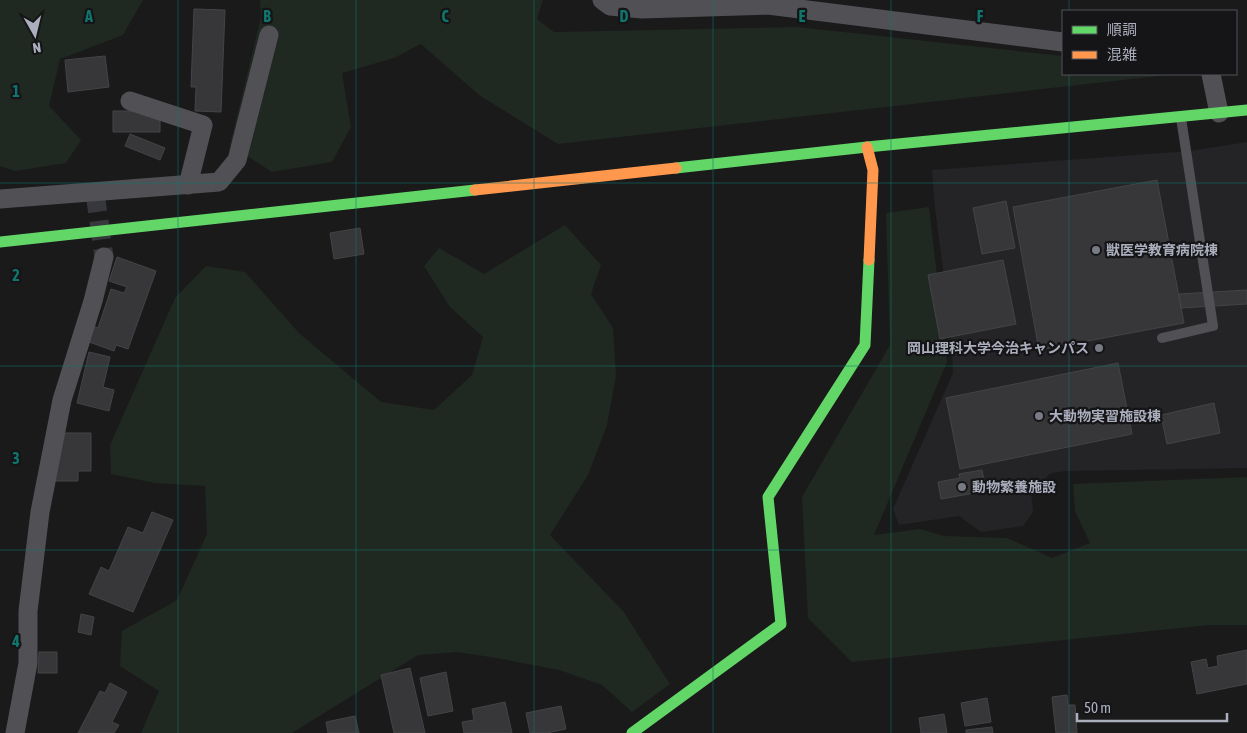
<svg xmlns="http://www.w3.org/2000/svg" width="1247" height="733" font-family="'Asap Condensed','Noto Sans JP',sans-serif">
  <rect width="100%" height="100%" fill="#1a1a1b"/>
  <path fill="#242427" d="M1247,142V468L1066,471L1051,473L1031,492L1033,512L1023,526L981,532L959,516L899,525L893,509L953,373L950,322L935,209L932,170L1190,151Z"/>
  <path fill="#202822" d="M0,0H143L123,35L60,59L49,106L81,140L66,163L15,171L0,166Z
    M260,0H543L537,19L554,32L797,27L1063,56V74H1176L558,144L479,95L421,44L394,58L342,73L351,127L332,162L272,172L230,145L261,17Z
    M929,207L947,362L874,535L920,529L944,536L1007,538L1052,558L1090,543L1075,511L1073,484L1247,477V625H1209L852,662L808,618L802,497L890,345L886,213Z
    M565,225L601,265L591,294L613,328L616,376L607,425L588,475L550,535L623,611L670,684L632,712L602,685L559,670L497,658L457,652L418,655L292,733H141L159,691L120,666L122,631L177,600L207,534L205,486L155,483L111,474L110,445L175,298L206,266L245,272L299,333L381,402L434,410L472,375L483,337L450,307L424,266L439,248L484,274Z"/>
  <path fill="#373739" stroke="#434447" d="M194,9L225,10L221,112L195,111L196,87H191Z
    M105,56L109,87L68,92L65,60Z
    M113,111H145V116H160V132H113Z
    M130,134L165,148L160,160L125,146Z
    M1157,180L1184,323L1039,350L1013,207Z
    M1006,201L1015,248L982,254L973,208Z
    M360,228L364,254L334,259L330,233Z
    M117,257L156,271L128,349L116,345L114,351L81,339L86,323L98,328L111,289L124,293L127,287L109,281Z
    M1003,260L1016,324L940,339L928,275Z
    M1247,290V304L1181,308L1179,294Z
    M89,352L110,357L103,387L114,390L109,411L77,403Z
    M1118,363L1132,434L960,469L946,398Z
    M1214,403L1220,433L1167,444L1161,415Z
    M52,433H91V471H78V481H52Z
    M982,470L986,491L941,499L938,482L960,478L959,474Z
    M152,512L173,520L133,612L89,594L101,567L109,571L128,527L143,533Z
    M81,614L94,617L91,635L78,632Z
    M1247,650V684L1197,694L1191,662L1206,659L1208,668L1218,666L1217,656Z
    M39,652H57V673H38Z
    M410,668L425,733H394L381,675Z
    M446,672L453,711L428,716L420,678Z
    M110,683L127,692L112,722L119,725L114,733H78L100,691L105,693Z
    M1067,695L1068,705H1075L1077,733H1056L1052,697Z
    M987,698L991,722L965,726L961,703Z
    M505,702L512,733H464L462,722L474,720L472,709Z
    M561,706L566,729L547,733H530L526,713Z
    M944,714L947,733H921L919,718Z
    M355,716L359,733H328L326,722Z
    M992,727L993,733H966V730Z"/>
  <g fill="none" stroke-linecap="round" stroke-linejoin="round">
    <path stroke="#37383b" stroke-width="19" stroke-dasharray="19 9" stroke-linecap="butt" d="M95,193L104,257"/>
    <path stroke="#505055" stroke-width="10" d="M1162,338L1213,326L1181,118"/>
    <path stroke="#505055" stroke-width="19" d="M602,0L610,6L642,9L768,5L1063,42
      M1211,74L1219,113
      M130,101L203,125L188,185
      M0,199L219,182L237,160L269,35
      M15,733L28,663V611L40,512L62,400L93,301L104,257"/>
    <path stroke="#63d668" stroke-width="11" d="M676,168L867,147L1247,110
      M0,242L475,190
      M632,733L781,624L768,497L865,345L869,260"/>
    <path stroke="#ff974d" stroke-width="11" d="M867,147L873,170L869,260
      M475,190L676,168"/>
  </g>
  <path fill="none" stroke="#0f766e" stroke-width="1" stroke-opacity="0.55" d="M178,0V733M356,0V733M534,0V733M713,0V733M891,0V733M1069,0V11M1069,74V733M0,183H1247M0,366H1247M0,550H1247"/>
  <g fill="#787a84" stroke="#151417" stroke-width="2">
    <circle cx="1096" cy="250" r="5"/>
    <circle cx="1099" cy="348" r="5"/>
    <circle cx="1039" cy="416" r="5"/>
    <circle cx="962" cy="487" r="5"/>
  </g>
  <g text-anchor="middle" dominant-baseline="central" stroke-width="4.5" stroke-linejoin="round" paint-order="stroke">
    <g font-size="14" font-weight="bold" fill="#abaebc" stroke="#151417" text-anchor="start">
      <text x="1106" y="250">獣医学教育病院棟</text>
      <text x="1089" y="348" text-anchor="end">岡山理科大学今治キャンパス</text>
      <text x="1049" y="416">大動物実習施設棟</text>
      <text x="972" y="487">動物繁養施設</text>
    </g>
  </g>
  <g font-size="16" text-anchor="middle" font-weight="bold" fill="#0f766e" stroke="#151417" stroke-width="4.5" stroke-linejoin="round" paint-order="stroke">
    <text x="89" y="22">A</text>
    <text x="267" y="22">B</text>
    <text x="445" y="22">C</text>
    <text x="624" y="22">D</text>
    <text x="802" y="22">E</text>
    <text x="980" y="22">F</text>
    <text x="16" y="97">1</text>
    <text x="16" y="281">2</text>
    <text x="16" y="464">3</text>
    <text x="16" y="647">4</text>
  </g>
  <rect x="1062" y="10" width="175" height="65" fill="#151417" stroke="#515259"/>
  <rect x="1072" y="26" width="25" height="8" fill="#63d668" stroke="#515259"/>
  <text x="1107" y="35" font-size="15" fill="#abaebc">順調</text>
  <rect x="1072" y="51" width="25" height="8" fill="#ff974d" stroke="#515259"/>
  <text x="1107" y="60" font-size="15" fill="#abaebc">混雑</text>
  <g transform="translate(35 35) rotate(172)" stroke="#151417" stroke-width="4" paint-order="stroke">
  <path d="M0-4L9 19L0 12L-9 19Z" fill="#abaebc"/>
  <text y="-8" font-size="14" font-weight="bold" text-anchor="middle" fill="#abaebc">N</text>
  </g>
  <path d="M1077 713v8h150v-8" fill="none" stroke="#abaebc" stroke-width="2.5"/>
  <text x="1084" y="713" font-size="15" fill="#abaebc" stroke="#151417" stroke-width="4" paint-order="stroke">50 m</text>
</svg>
